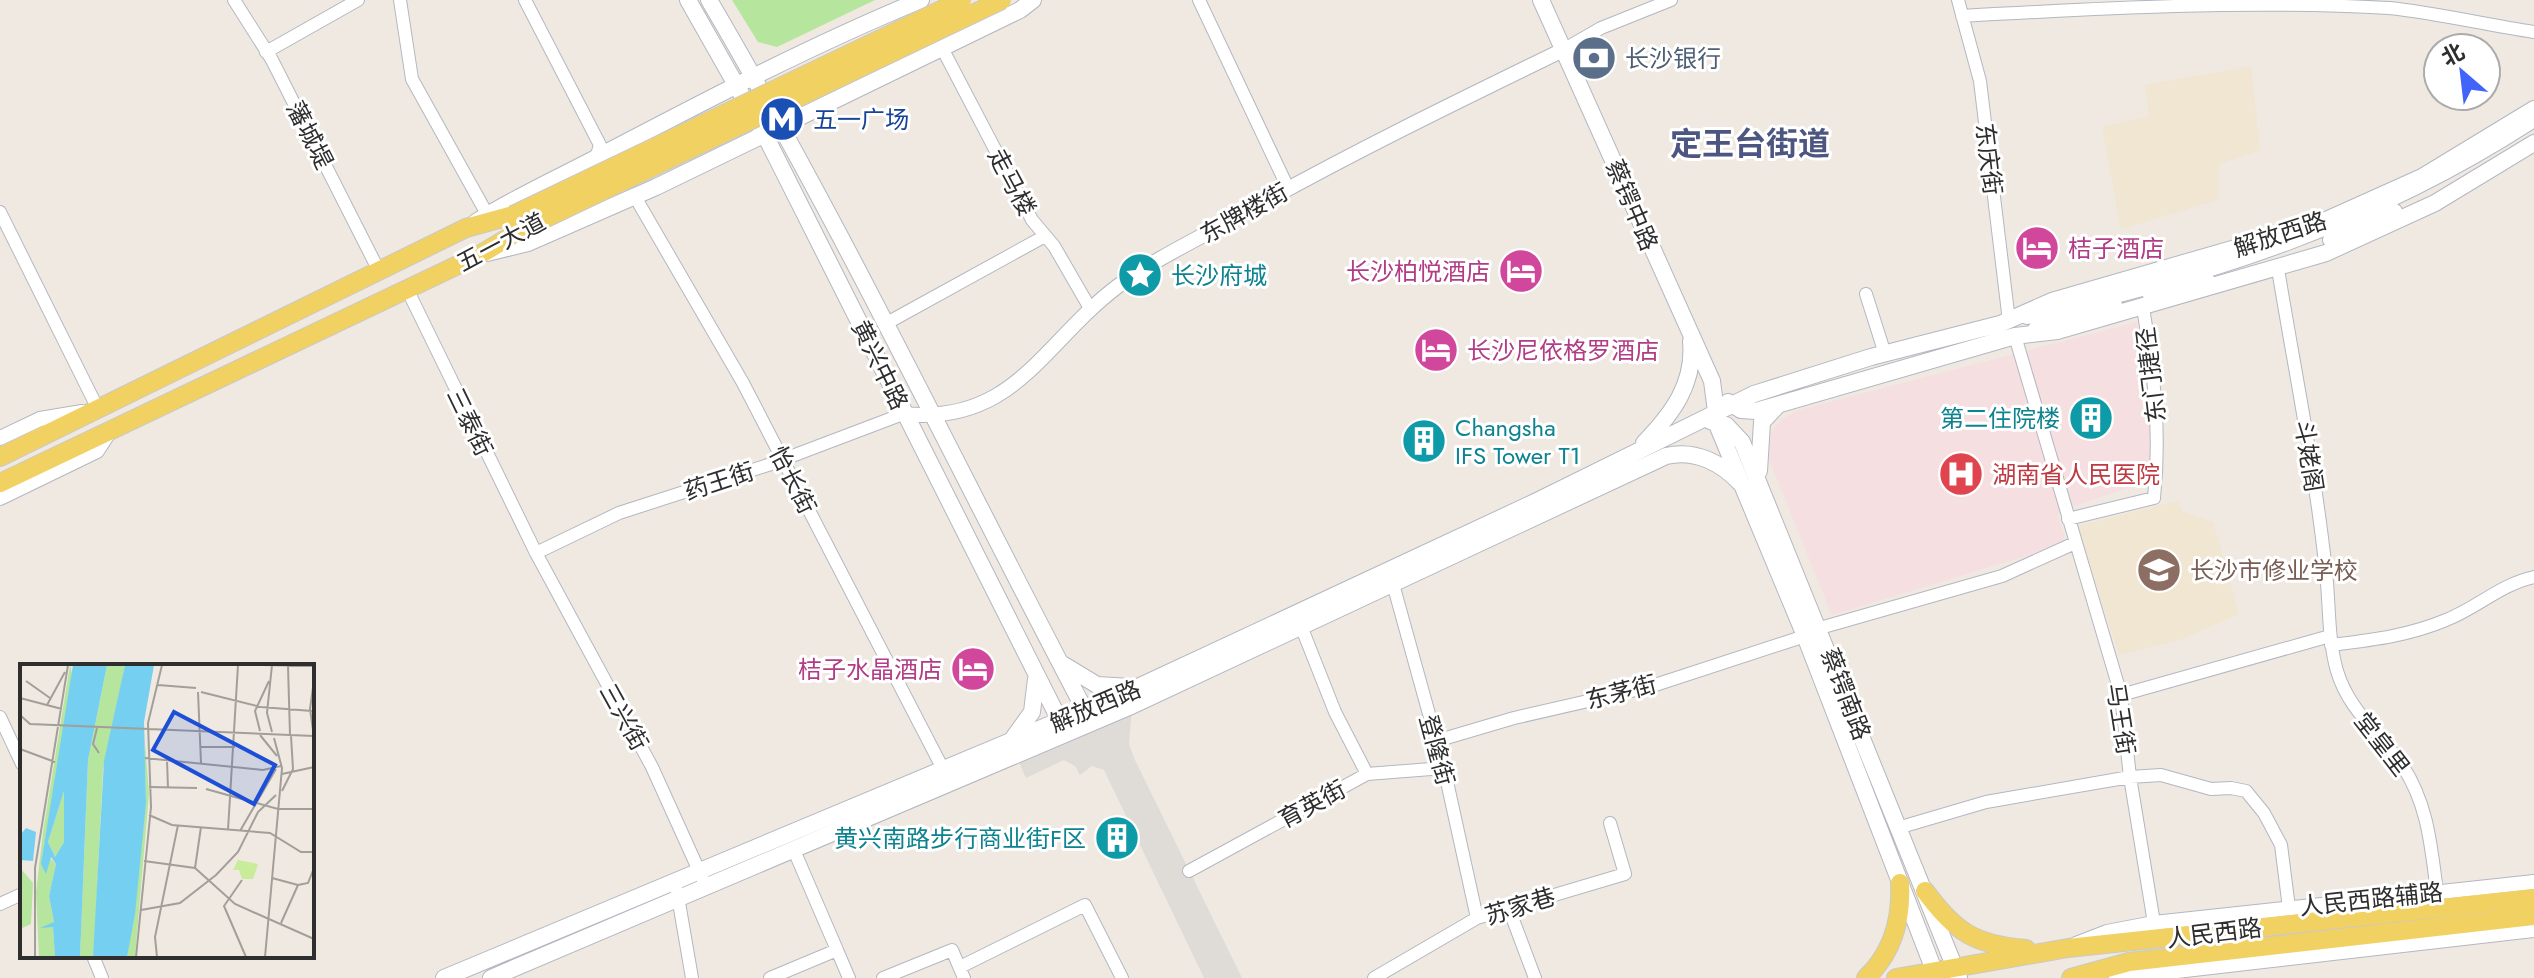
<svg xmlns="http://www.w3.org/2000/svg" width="2534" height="978" font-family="Jost,'Noto Sans SC',sans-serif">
  <rect width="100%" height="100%" fill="#efe9e1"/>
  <path fill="#f0e6d1" d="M2251,66L2260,150L2219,164L2218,200L2121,229L2102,127L2149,116L2145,85Z
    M2177,501L2183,512L2213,522L2239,614L2183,639L2119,655L2077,526Z"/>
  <path fill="#f5dfe0" d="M2137,322L2149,412L2150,465L2142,483L2071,507L2057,515L2065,538L2062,545L1832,615L1767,455L1768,435L1779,422L1795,411Z"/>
  <path fill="#b6e59e" d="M732,0H875L777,47L758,42Z"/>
  <path fill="#dfdcd8" d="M1132,710L1129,744L1135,760L1242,978H1204L1104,770L1092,766L1080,775L1075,766L1064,760L1026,778L1017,758Z"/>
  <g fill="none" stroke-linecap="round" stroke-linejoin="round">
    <g stroke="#b4b7c1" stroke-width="14">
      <path id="minor" d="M234,0L272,60L380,273
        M400,0L412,79L487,214
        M525,0L600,145L596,158
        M1199,0L1288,188
        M1958,0L1980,81L2009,321
        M1962,16C2104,8 2247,0 2389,8C2438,13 2486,25 2534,32
        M942,48L1032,220L1054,246L1091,310
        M1563,50L1601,28L1671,0
        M266,52L358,0
        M634,195L743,383L943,769
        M0,212L98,409
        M2278,269C2294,367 2314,464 2325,563C2330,599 2327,636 2337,671C2349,711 2379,732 2402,765C2428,804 2431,846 2437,892
        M407,289L536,553L652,767L705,884
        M1866,294L1885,354
        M887,323L1045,236
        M2015,336L2121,695L2130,777L2154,923
        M2068,519L2154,498C2161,433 2154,373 2143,308
        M536,553L619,513L771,464L903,414
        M1393,584L1444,768L1477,918
        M1301,626L1335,712L1367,774
        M1820,628L2002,576L2075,543
        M2331,645C2371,640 2408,636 2446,620C2477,608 2501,584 2534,577
        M2121,695L2330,636
        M0,717L22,764
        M1436,741L1514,718L1649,687L1805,636
        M1901,827L1986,802L2130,777L2161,775L2211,789L2231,788L2246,791L2264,813L2281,845L2289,908
        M793,848L837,950
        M1189,871L1367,774L1444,768
        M677,891L692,978
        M0,904L22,894
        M1509,909L1535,978
        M93,956L102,978
        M960,967L1085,905L1122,978
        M770,978L837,950L849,978
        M883,978L952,950L964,978
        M1374,978L1477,918L1625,874L1610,823"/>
    </g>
    <g stroke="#b4b7c1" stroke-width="16">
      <path id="tertiary" d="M2330,240L2395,211
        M2150,295L2207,279
        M2027,317C2210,277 2376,223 2534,120
        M2035,329L2115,305
        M903,414C1015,425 1042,343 1118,286C1155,259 1199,238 1239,216C1345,156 1454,103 1563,50
        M0,438L40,419L82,412
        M0,498L97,451L110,431
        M2076,944L2107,932L2154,923L2534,882
        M2116,978L2534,930"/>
    </g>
    <g stroke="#b4b7c1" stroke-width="18">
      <path id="secondary" d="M688,0L769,143L1065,731
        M709,0C847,235 963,480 1090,720
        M1541,0L1712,381L1718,427L1805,636L1937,978
        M476,222C514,198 554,180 594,159C701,103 809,46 921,0
        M487,253L528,243L656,187L1020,10L1033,0
        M1728,402L1741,410L1756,411L2015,336L2057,331L2326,253L2435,203L2534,143
        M1710,421L1726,425L1742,442L1959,978
        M1644,443C1672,414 1695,384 1691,341
        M1759,471L1762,422L1777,406
        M1064,665L1097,685L1131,687
        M1014,737L1032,712L1036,679
        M444,978L1123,694L1535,502L1754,394L1871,357L2000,324L2052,301L2315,225L2422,177L2534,109
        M491,978L1129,707L1666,456C1695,449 1722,463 1741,484"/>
    </g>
    <g stroke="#c9c9c9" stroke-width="20">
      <path id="primary" d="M0,457L466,228L513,215
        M0,483L481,254L521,230
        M1925,891C1955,932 1975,945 2026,949
        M1866,978C1893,952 1902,920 1900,883
        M1896,978L2068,948L2534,898
        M2071,978L2129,962L2534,916"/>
    </g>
    <use href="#minor" stroke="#fff" stroke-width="12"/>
    <use href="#tertiary" stroke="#fff" stroke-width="14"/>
    <use href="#secondary" stroke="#fff" stroke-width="16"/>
    <use href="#primary" stroke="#f2d163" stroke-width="18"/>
    <g stroke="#c9c9c9" stroke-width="20" stroke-linecap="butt">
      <path id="primary-bridge" d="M513,215L962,0
        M521,230L1002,0"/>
    </g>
    <use href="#primary-bridge" stroke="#f2d163" stroke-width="18"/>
  </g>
  <defs>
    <g id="bank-disc" transform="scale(2.3)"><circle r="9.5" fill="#5c6f8a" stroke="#fff"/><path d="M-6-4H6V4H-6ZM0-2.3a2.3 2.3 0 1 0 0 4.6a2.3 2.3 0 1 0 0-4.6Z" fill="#fff"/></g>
    <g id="metro-disc" transform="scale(2.3)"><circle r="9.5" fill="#1a4fb4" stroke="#fff"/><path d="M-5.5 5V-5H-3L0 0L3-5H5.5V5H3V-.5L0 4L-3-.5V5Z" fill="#fff"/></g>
    <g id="hotel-disc" transform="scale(2.3)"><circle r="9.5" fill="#d1479c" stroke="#fff"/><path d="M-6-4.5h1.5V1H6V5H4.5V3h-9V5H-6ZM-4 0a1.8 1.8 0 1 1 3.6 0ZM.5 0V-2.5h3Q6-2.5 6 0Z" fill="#fff"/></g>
    <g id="sight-disc" transform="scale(2.3)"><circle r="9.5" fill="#0f9aa8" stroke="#fff"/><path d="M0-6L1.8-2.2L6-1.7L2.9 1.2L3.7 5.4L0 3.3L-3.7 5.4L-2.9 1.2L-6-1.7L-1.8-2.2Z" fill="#fff"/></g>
    <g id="building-disc" transform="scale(2.3)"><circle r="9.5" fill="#0f9aa8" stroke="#fff"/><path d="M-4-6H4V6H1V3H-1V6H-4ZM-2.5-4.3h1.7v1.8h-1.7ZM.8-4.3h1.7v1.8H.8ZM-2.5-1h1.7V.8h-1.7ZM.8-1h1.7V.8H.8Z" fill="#fff"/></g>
    <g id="hospital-disc" transform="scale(2.3)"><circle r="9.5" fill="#e0444e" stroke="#fff"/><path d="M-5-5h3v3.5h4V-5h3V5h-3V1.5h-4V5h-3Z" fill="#fff"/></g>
    <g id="school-disc" transform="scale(2.3)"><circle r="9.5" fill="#8d6e63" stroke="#fff"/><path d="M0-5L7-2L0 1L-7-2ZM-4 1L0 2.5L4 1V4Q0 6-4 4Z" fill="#fff"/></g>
  </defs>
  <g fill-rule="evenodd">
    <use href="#bank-disc" x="1594" y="58"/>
    <use href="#metro-disc" x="782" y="119"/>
    <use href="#hotel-disc" x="2037" y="248"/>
    <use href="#hotel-disc" x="1521" y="271"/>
    <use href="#sight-disc" x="1140" y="275"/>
    <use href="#hotel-disc" x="1436" y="350"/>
    <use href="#building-disc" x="2091" y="418"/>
    <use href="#building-disc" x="1424" y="441"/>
    <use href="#hospital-disc" x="1961" y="474"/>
    <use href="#school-disc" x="2159" y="570"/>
    <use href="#hotel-disc" x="973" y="669"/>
    <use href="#building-disc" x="1117" y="838"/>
  </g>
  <g text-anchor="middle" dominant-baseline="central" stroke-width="6" stroke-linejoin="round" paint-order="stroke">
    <g font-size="24" fill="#4e5e75" stroke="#fff" text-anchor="start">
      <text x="1625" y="58">长沙银行</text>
    </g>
    <g font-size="24" fill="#164399" stroke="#fff" text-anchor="start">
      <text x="813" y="119">五一广场</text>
    </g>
    <g font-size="24" fill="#2e2e2e" stroke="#fff">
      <text transform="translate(310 135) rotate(63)">藩城堤</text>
      <text transform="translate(1989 159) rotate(83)">东庆街</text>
      <text transform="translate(1012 182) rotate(62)">走马楼</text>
      <text transform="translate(1632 205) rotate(67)">蔡锷中路</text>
      <text transform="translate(1244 213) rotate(-29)">东牌楼街</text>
      <text transform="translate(2280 234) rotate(-18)">解放西路</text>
      <text transform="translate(501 242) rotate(-28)">五一大道</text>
      <text transform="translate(880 365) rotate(64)">黄兴中路</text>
      <text transform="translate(2151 375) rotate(-97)">东门捷径</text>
      <text transform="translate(470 422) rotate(64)">三泰街</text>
      <text transform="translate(2309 456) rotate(81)">斗姥阁</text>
      <text transform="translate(793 480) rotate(63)">怡长街</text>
      <text transform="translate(719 481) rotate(-18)">药王街</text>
      <text transform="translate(1621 692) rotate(-14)">东茅街</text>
      <text transform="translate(1846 694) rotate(69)">蔡锷南路</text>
      <text transform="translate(1095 706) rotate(-23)">解放西路</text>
      <text transform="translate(624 717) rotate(61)">三兴街</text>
      <text transform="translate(2121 719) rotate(81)">马王街</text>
      <text transform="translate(2382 744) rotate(52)">堂皇里</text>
      <text transform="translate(1437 750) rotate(75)">登隆街</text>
      <text transform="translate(1312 804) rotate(-28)">育英街</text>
      <text transform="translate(2371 899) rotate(-6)">人民西路辅路</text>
      <text transform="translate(1520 906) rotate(-17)">苏家巷</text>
      <text transform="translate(2214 933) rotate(-7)">人民西路</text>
    </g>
    <g font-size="24" fill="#b23c85" stroke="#fff" text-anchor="start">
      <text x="2068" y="248">桔子酒店</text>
      <text x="1490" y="271" text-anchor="end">长沙柏悦酒店</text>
      <text x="1467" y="350">长沙尼依格罗酒店</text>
      <text x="942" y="669" text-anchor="end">桔子水晶酒店</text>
    </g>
    <g font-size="24" fill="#0d838f" stroke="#fff" text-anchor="start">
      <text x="1171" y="275">长沙府城</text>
      <text x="2060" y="418" text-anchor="end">第二住院楼</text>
      <text x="1455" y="427">Changsha<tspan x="1455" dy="28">IFS Tower T1</tspan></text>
      <text x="1086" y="838" text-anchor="end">黄兴南路步行商业街F区</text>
    </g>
    <g font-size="24" fill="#be3a42" stroke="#fff" text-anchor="start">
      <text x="1992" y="474">湖南省人民医院</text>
    </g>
    <g font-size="24" fill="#785e54" stroke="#fff" text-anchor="start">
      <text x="2190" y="570">长沙市修业学校</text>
    </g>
    <g font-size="32" font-weight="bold" fill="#4d5680" stroke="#fff">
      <text x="1750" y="144">定王台街道</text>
    </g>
  </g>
  <g transform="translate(20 664)">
    <rect width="294" height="294" fill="#efe9e1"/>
    <path d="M50,1L53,14L22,195L25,205L26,190L36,200L29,232L34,258L28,263L33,262L35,293H19L16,228L23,168ZM87,1H105L83,106L74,287L73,293H60L68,96ZM124,66L129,129L115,293H107L126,139ZM44,127V178L35,193L28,178ZM1,205L13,219L11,260L0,265Z" fill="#b6e59e"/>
    <path d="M218,196L238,200L233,215H222L219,206H213Z" fill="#c9ec9a"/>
    <path d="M53,1H87L68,96L60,293H35L33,263L20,264L34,258L29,232L36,200L31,193L26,210L21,200ZM44,127V178L35,193L28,178ZM105,1H134L124,58L126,139L115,250L107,293H73L84,97ZM6,164L16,168L13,197L0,196L1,170Z" fill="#75cff0" fill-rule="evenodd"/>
    <path fill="none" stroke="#a29e99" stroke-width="2" d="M242,1L294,2M268,2L270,71M294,16L290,45L294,73M6,17L30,34M138,21L176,24M178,28L181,99M181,28L241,43M0,34L42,45M27,41L45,8M241,43L292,47M0,51L10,60L294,72M77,64L73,80L79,89M240,67L235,47L249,17M252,68L247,49L252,1M240,71L257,92M181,83H215M0,85L35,98M125,94L243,106L261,102M147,96L148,124M262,110L294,103M129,123L177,124M186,125L258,145H294M262,127L273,105L271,72M129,151L152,161L250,169L281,188H294M208,166L218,1M220,167L256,105M124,197L175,204L215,240L294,275M175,204L181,163M252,214L278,221M222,216L204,242L226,293M278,221L288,219L294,204M121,246L160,239L196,211L218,188L238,148L256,131M261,259L278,221M15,293V204L48,1M116,293L131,143L128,59L142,1M137,293L135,273L158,161M245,293L262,104L254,74"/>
    <path fill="#1d4ed8" fill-opacity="0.15" stroke="#1d4ed8" stroke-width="4" d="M154,48L255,101L234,140L133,86Z"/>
    <rect width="294" height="294" fill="none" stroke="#2e2e2e" stroke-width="4"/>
  </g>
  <g transform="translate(2462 72) rotate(332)"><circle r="38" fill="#ffffff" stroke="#ababab" stroke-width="2"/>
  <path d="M0-6L14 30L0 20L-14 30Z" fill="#4264fb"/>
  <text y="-12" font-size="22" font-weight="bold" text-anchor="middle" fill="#2e2e2e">北</text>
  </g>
</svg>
